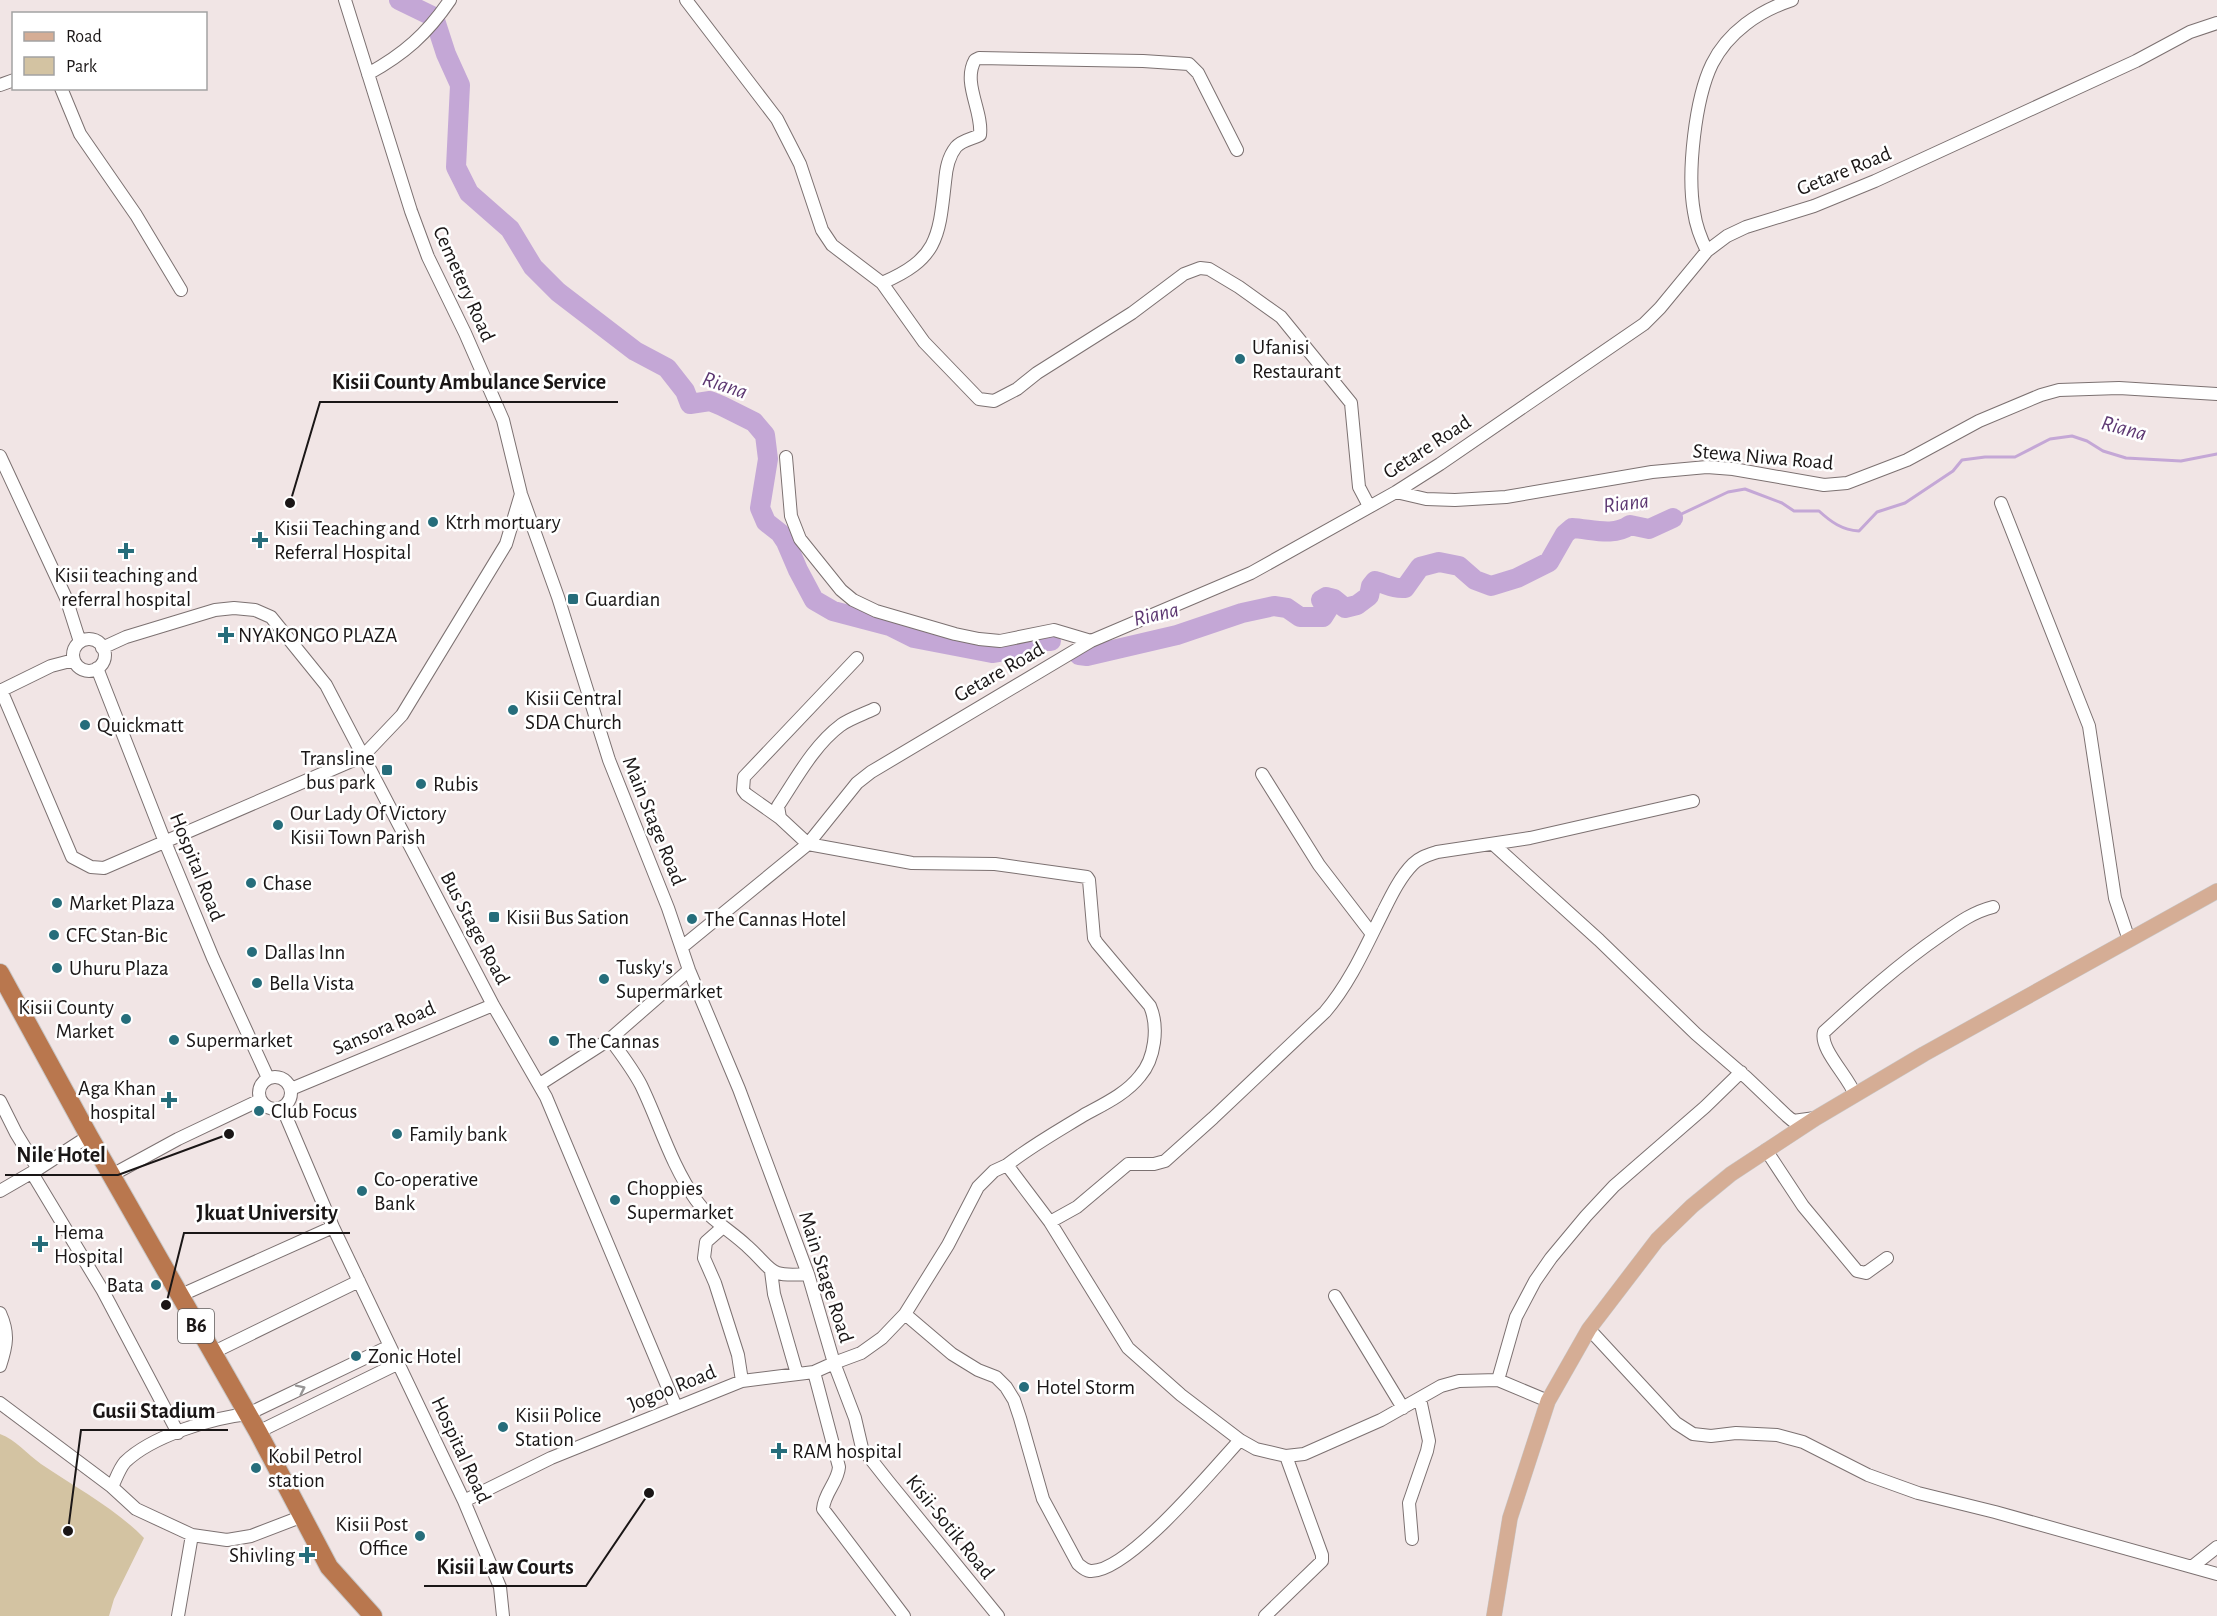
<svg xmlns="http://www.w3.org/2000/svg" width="2217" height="1616" font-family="'Alegreya Sans',sans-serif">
  <rect width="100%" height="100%" fill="#f1e5e5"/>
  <path fill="#d3c3a2" d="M0,1434C16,1440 27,1454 41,1464C76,1488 115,1508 144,1538L114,1599L109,1616H0Z"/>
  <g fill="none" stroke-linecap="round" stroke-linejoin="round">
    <path stroke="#c4a7d6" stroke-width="3" d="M1673,518L1728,492L1745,489L1782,503L1794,511H1819C1831,522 1842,530 1859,531L1877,512L1905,503L1953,471L1962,460L1985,457H2015L2050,439L2072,436L2087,441L2103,451L2126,458L2181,461L2217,454"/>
    <path stroke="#c4a7d6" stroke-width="20" d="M399,0L434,17L446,54L460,85L456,167L469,193L510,229L533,267L558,292L635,351L667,368L685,391L690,404L710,401L722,406L754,422L765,435L768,459L760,508L766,522L780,533L786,542L798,570L814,600L833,611L890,626L914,638L992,653L1024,648L1038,641H1051
      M1079,655L1087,656L1177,635L1242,613L1274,606L1287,608L1300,617H1323L1328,609L1321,600L1326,597L1334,599L1345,608L1357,605L1369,596L1371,586L1375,581C1388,584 1391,589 1405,588L1420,567L1439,562L1459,566L1475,580L1491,586L1517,578L1549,562L1565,534L1572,528C1592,529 1613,537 1630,525L1649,529L1673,518"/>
    <g stroke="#7c7171" stroke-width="14">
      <path id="minor" d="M345,0L411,211L428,257L465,333L503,420L521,494L558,597L609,760L668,908L689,970L739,1089L808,1274L834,1363L855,1418L862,1448L888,1481L998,1616
        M686,0L777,119L800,164L822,230L832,245L882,283L924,342L979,399L994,401L1017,389L1037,373L1132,313L1184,274L1200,268L1209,269L1239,287L1281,317L1351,403L1359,487L1369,506
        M368,74C404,54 427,34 450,0
        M0,85L14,80
        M61,88L80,134L136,215L181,290
        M1707,251C1701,239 1696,226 1694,212C1687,173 1695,99 1712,64C1728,32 1759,11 1792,0
        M882,283C938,259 939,237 945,182C946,169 948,157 956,147C962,140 972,139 980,135C983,111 962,83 975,60L979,58L1143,61L1189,64L1198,73L1237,150
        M0,456L66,598L80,642
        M786,457L791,516L800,539L841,590L853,600L876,611L955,634L979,639L1000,641L1054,630L1091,641
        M1396,492L1426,499L1455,500L1506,497L1652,472L1707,467L1733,469L1824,485L1847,483L1907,460L1979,421L2041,395L2059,390L2119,388L2217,394
        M2001,503L2089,726L2115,898L2129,940
        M73 655a16 16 0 1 1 32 0a16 16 0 1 1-32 0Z
        M102,648L126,637L215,610L234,608L255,610L271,617L326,685L493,1005L546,1097L676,1407
        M97,668L165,842L213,958L268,1078
        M1,690L72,857L91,867L104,868L363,756L402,715L506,544L521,494
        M0,691L51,666L74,660
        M874,709C864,714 851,718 841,725C814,745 796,779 778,806L780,818L808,844L912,863L995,864L1087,877L1089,880L1094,938L1097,943L1150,1006C1159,1027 1155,1059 1140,1076C1126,1094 1104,1104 1084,1115C1058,1131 1031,1146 1007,1165
        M1262,774L1319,865L1372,934
        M780,818L746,794L743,790L744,777L857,658
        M1493,844L1599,940L1696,1034L1747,1078L1787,1116L1793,1121L1815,1118
        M682,947L808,844L857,783L871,772L1091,641L1251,573L1396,492L1440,464L1644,324L1660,308L1707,251L1727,236L1746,227L1814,206L1875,181L2136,61L2190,32L2217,23
        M610,1039C621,1054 632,1068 641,1085C659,1122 671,1165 696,1200C709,1219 730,1230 747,1246C775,1271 766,1277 808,1274
        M259 1093a16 16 0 1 1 32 0a16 16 0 1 1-32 0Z
        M540,1084L610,1039L689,970
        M291,1089L493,1005
        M1855,1095C1849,1077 1819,1049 1824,1032C1861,998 1899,964 1941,935C1958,923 1973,912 1993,907
        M0,1101L16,1133L38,1169
        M282,1107L333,1227L464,1501L500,1587L503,1616
        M1766,1150L1803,1206L1857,1271L1866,1273L1887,1258
        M32,1173L103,1291L178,1433
        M112,1175L178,1139L260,1100
        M0,1191L38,1169L89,1136
        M1050,1222L1077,1207L1128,1164H1154L1165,1161L1213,1118L1325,1012C1350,983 1366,946 1383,912C1391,896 1400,877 1413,864C1420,857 1428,855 1437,852L1530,838L1693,801
        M723,1227L706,1242L704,1258L715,1283L738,1355L742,1381
        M771,1271L774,1294L797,1374
        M179,1296L333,1227
        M1335,1296L1403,1408
        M0,1313C9,1333 7,1345 0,1366
        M905,1314L952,1354L978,1370L996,1377L1006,1387L1014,1400L1020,1418L1043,1499L1078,1564C1082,1567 1084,1570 1090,1571C1127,1574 1214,1468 1240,1440
        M1589,1329L1676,1423L1693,1434L1711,1436L1736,1433L1777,1435L1803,1442L1868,1475L1918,1493L1995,1512L2217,1574
        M212,1353L359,1281
        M814,1372L839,1467C838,1482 824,1493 823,1509L904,1616
        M1498,1380L1516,1317L1535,1281L1551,1258L1586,1216L1614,1186L1705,1107L1741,1072
        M0,1403L112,1487L136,1509L192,1535L227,1540L251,1536L303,1516
        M258,1432L399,1363
        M112,1487C116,1479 119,1469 125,1462C152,1436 211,1418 248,1414L390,1346
        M464,1501L551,1458L742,1381L814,1372L834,1363L861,1353L882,1338L905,1314L948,1245L978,1187L994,1171L1007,1165L1050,1222L1128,1348L1181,1395L1240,1440L1256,1449L1286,1456L1304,1454L1381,1420L1441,1386L1459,1381L1498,1380L1548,1401
        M1412,1539L1409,1503L1427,1451L1429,1441L1420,1399
        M2193,1566L2217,1547
        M178,1616L192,1535
        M1265,1616L1322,1561V1555L1286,1456"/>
    </g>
    <g stroke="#c8c7c7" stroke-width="16">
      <path id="major" d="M1494,1616L1510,1518L1548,1401L1589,1329L1657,1240L1692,1206L1731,1174L1816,1118L1924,1054L2217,891"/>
    </g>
    <g stroke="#c8c7c7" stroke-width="20">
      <path id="highway" d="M0,973L89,1136L258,1432L329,1567L373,1616"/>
    </g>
    <use href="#minor" stroke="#fff" stroke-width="12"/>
    <use href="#major" stroke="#d5ad95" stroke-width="15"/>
    <use href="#highway" stroke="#b9774e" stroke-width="18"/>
  </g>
  <defs><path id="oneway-chevron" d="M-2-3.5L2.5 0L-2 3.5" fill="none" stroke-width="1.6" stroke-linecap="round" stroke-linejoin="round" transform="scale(1.5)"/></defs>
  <use stroke="#989696" href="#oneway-chevron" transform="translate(301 1389) rotate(-26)"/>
  <g fill="#266d7b" stroke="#fff" stroke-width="2">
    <circle cx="1240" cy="359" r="6"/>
    <circle cx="433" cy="522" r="6"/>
    <path d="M257 531h6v6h6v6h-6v6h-6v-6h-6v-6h6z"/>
    <path d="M123 542h6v6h6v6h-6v6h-6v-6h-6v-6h6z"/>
    <rect x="567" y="593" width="12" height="12" rx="3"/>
    <path d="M223 626h6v6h6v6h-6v6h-6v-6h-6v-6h6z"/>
    <circle cx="513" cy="710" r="6"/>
    <circle cx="85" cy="725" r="6"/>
    <rect x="381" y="764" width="12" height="12" rx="3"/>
    <circle cx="421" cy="784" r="6"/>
    <circle cx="278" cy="825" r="6"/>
    <circle cx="251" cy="883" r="6"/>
    <circle cx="57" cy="903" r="6"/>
    <rect x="488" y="911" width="12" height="12" rx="3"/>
    <circle cx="692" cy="919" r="6"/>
    <circle cx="54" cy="935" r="6"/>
    <circle cx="252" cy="952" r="6"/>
    <circle cx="57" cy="968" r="6"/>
    <circle cx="604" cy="979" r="6"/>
    <circle cx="257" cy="983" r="6"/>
    <circle cx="126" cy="1019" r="6"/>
    <circle cx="174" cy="1040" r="6"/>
    <circle cx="554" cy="1041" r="6"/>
    <path d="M166 1091h6v6h6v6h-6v6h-6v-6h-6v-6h6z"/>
    <circle cx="259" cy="1111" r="6"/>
    <circle cx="397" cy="1134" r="6"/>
    <circle cx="362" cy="1191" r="6"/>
    <circle cx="615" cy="1200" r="6"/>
    <path d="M37 1235h6v6h6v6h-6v6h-6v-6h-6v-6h6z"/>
    <circle cx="156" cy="1285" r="6"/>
    <circle cx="356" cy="1356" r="6"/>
    <circle cx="1024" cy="1387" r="6"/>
    <circle cx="503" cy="1427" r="6"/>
    <path d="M776 1442h6v6h6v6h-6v6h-6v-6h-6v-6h6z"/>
    <circle cx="256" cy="1468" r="6"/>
    <circle cx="420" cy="1536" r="6"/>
    <path d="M304 1546h6v6h6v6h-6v6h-6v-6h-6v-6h6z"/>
  </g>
  <g text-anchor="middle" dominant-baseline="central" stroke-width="5" stroke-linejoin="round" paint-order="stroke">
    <rect fill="#fff" stroke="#5f5c5c" stroke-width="1.5" x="178" y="1309" width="36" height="34" rx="4.5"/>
    <g font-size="20" font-weight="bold" fill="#1a1616">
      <text x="196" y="1326">B6</text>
    </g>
    <g font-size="21" fill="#1a1616" stroke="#fff">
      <text transform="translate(1844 171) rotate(-22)">Getare Road</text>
      <text transform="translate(464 284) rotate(66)">Cemetery Road</text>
      <text transform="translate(1427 447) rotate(-33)">Getare Road</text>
      <text transform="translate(1763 457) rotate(5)">Stewa Niwa Road</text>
      <text transform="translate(999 672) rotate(-30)">Getare Road</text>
      <text transform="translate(654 821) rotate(68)">Main Stage Road</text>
      <text transform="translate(197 867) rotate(68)">Hospital Road</text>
      <text transform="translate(475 928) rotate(62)">Bus Stage Road</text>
      <text transform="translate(384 1028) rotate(-23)">Sansora Road</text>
      <text transform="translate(826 1277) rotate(72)">Main Stage Road</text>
      <text transform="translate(672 1388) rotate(-22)">Jogoo Road</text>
      <text transform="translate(461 1450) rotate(65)">Hospital Road</text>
      <text transform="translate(950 1527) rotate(51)">Kisii-Sotik Road</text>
    </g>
    <g font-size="21" fill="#1a1616" stroke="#fff" text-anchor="start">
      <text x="1252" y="347">Ufanisi<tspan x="1252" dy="24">Restaurant</tspan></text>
      <text x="445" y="522">Ktrh mortuary</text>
      <text x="274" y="528">Kisii Teaching and<tspan x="274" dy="24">Referral Hospital</tspan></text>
      <text x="126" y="575" text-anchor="middle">Kisii teaching and<tspan x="126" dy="24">referral hospital</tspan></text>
      <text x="585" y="599">Guardian</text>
      <text x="238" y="635">NYAKONGO PLAZA</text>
      <text x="525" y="698">Kisii Central<tspan x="525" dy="24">SDA Church</tspan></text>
      <text x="97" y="725">Quickmatt</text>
      <text x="375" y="758" text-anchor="end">Transline<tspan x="375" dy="24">bus park</tspan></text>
      <text x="433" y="784">Rubis</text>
      <text x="290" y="813">Our Lady Of Victory<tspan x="290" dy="24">Kisii Town Parish</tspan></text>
      <text x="263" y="883">Chase</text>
      <text x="69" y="903">Market Plaza</text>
      <text x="506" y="917">Kisii Bus Sation</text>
      <text x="704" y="919">The Cannas Hotel</text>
      <text x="66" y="935">CFC Stan-Bic</text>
      <text x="264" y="952">Dallas Inn</text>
      <text x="616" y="967">Tusky's<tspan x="616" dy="24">Supermarket</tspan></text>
      <text x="69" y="968">Uhuru Plaza</text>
      <text x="269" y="983">Bella Vista</text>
      <text x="114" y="1007" text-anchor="end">Kisii County<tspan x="114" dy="24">Market</tspan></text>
      <text x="186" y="1040">Supermarket</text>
      <text x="566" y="1041">The Cannas</text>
      <text x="156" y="1088" text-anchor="end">Aga Khan<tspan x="156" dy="24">hospital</tspan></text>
      <text x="271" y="1111">Club Focus</text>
      <text x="409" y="1134">Family bank</text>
      <text x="374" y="1179">Co-operative<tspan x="374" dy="24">Bank</tspan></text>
      <text x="627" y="1188">Choppies<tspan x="627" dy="24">Supermarket</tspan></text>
      <text x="54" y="1232">Hema<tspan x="54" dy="24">Hospital</tspan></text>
      <text x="144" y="1285" text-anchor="end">Bata</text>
      <text x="368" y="1356">Zonic Hotel</text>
      <text x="1036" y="1387">Hotel Storm</text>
      <text x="515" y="1415">Kisii Police<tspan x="515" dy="24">Station</tspan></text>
      <text x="792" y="1451">RAM hospital</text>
      <text x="268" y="1456">Kobil Petrol<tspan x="268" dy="24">station</tspan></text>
      <text x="408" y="1524" text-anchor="end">Kisii Post<tspan x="408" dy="24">Office</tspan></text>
      <text x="295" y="1555" text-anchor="end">Shivling</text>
    </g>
    <g font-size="22" font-style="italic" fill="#5d3872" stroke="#fff">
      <text transform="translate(725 385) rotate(19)">Riana</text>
      <text transform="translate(2124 428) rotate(15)">Riana</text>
      <text transform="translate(1626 503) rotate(-7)">Riana</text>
      <text transform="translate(1156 614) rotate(-13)">Riana</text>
    </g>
  </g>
  <path fill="none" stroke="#1a1616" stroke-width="2" d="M290 503L320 402H618M229 1134L118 1175H5M166 1305L184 1233H350M68 1531L81 1430H228M649 1493L586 1586H424"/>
  <g fill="#1a1616" stroke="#fff" stroke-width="2">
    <circle cx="290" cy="503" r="6"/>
    <circle cx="229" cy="1134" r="6"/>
    <circle cx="166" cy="1305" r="6"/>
    <circle cx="68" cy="1531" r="6"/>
    <circle cx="649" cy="1493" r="6"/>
  </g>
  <g font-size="22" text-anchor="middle" font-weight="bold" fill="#1a1616" stroke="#fff" stroke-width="5" stroke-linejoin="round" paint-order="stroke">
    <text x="469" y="389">Kisii County Ambulance Service</text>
    <text x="61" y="1162">Nile Hotel</text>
    <text x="267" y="1220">Jkuat University</text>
    <text x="154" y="1418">Gusii Stadium</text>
    <text x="505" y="1574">Kisii Law Courts</text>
  </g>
  <rect x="12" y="12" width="195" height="78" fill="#ffffff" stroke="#a3a2a2" stroke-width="1.5"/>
  <rect x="24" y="32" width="30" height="9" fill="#d5ad95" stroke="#a3a2a2" stroke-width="1.5"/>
  <text x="66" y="42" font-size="18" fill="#1a1616">Road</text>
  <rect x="24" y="57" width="30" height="18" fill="#d3c3a2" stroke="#a3a2a2" stroke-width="1.5"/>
  <text x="66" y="72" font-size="18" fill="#1a1616">Park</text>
</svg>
